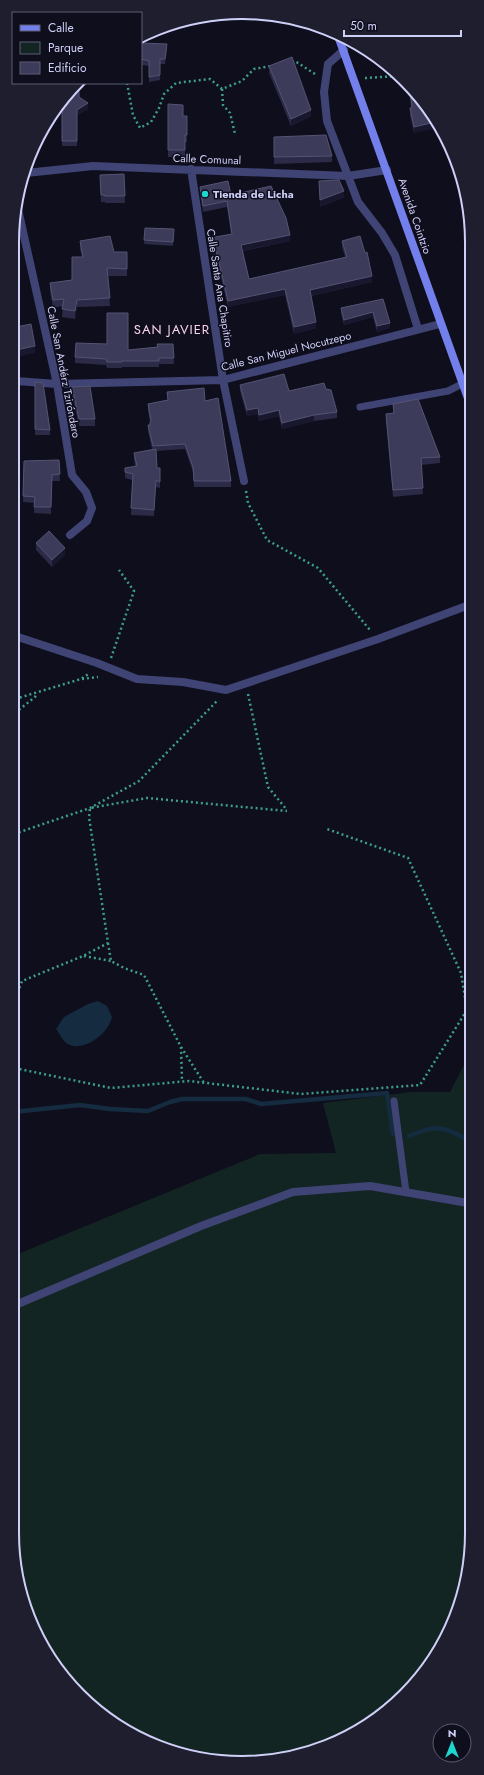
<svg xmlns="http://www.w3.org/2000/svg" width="484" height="1775" font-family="Jost,sans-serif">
  <rect width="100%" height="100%" fill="#0f0e1c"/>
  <path fill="#122522" d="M469,1055L468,1578L433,1661L382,1716L302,1755L227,1762L140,1739L69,1685L29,1621L12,1533L13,1256L260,1154L336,1153L323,1103L411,1092H450Z"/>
  <path fill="#152b3f" d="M98,1001L107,1006L112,1017C111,1021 109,1025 107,1028C99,1040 78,1053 65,1042C62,1039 59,1033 56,1029L64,1017L88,1004Z"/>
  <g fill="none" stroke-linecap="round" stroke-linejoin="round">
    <path stroke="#152b3f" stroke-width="4.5" d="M13,1112L80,1105L110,1109L148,1111L170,1102L182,1099H246L261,1104L387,1093L393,1134
      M409,1136C436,1124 443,1126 468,1140"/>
    <path stroke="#3c9f8c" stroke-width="2.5" stroke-dasharray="2 3" stroke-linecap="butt" d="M292,62L295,61L315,74
      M365,78L398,76
      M127,83L133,115L140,128L151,122L159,108L164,94L176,83L210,79L222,89L242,81L254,69L271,66
      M222,89L223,105L230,113L235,134
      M43,134L48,123
      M246,491L248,503L267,540L318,568L370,630
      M111,658L134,591L119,570
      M82,679L98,677
      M248,694L268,787L287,810
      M15,699L81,679L90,673
      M15,713L35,697L36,694
      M14,834L90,808L139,781L218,700
      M108,943L111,961L124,968L144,975L181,1047L182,1081
      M84,956L111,961
      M14,1002L22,981L83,956L108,943L89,817L90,808L147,798L287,811
      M181,1047L204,1083
      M14,1061L19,1069L111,1088L189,1081L301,1094L420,1085L467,1010L461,973L408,858L327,829"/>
    <path stroke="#3f4475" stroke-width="7" d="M360,407L448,391L462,384
      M394,1101L406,1192"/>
    <path stroke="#3f4475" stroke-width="8" d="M344,50L328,64L324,92L327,121L358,202L382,233L395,255L418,329
      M191,169L223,380L244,481
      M26,173L93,166L348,176L387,170
      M16,200L57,384L72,475L86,492L92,508L87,521L70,535
      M16,381L57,384L223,380L440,324
      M15,636L97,663L137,679L183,682L226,690L378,639L469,605
      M13,1306L201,1226L293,1192L370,1186L468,1203"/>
    <path stroke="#7380ec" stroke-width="8" d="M338,36L470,404"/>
  </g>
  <path fill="#2b2a47" d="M141,43L167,49L165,64H160V80L149,82V66L141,65Z
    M269,66L311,116L291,126L269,73Z
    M415,90L414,133L410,115V108H411L410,91Z
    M79,97L88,109L77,115V146H62V103Z
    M168,104L183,116H187V142H185V157H168Z
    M274,137L332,156V162L274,164Z
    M124,174L125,203H105V202H101L100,175Z
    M200,187L231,195L290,241L243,251L249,279L345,257L342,247V241L372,282L311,296L316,328L294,334L285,295L228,307L216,256L213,257L210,244V238L231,234L227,207L203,212L200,193Z
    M145,228L174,229L173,246L144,244Z
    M80,241L114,252H127V276H108L110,306L77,307L75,319L62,317L63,306L53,308L50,291V283L72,280L82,257L80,249Z
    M383,299L390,328L377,332L373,317L344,325L341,313V308Z
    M157,344H173L174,364H159V367H122V368H107L106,365L75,363V357L157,347Z
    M35,382L50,430V435H35Z
    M240,385L289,391L326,389L337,412V418L314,421L282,429L279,416L259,421L258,414L247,416L240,391Z
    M72,387L95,419V426H79L72,394Z
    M167,392L205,401L231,481V487H194L193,472L185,449L156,451L157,468H160V488L156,487L154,516L131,515L132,480L125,478V472L135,466L134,460V453L152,449L148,431V425H150V422L148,410V404L168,400Z
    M393,404L440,457V463L421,465L423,494L393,497L386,421V414L393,413Z
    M59,460L60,481H52L51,514L34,513V503L23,502L24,461Z
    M16,461H17L18,478H15Z
    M36,543L65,555L52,567L36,550Z"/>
  <path fill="#19172e" d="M88,103V109L77,115V110Z
    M311,110V116L291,126V119Z
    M435,122L438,128L414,133V127Z
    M344,191V198L320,207V200Z
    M290,235V241L241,251V245Z
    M216,250V256L213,257V251Z
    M372,276V282L310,296V290Z
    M285,289V295L228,307V301Z
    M77,300V307L75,319V311Z
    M373,312V317L344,325V320Z
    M316,322V328L294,334V327Z
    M390,323V328L377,332V326Z
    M35,346V353L16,357V350Z
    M258,408V414L247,416V410Z
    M279,410V416L259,421V415Z
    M314,415V421L282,429V423Z
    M156,480V487L154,516V510Z
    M65,548V555L52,567V560Z"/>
  <path fill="#3d3b5a" stroke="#545373" d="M141,43L167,44L165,59H160V75L149,77V61L141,59Z
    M292,57L311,110L291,119L269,66Z
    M79,86V97L88,103L77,110V141H62V103Z
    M415,90L435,122L414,127L410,108H412L410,91Z
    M168,104L183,105V116H187V135H185V150H168Z
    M326,135L332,156L274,157V137Z
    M124,174L125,196H105V195H101L100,175Z
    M339,180L344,191L320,200L319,181Z
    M228,181L231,195L271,186L286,218L290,235L241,245L249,279L347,257L342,241L360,236L365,253L367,252L372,276L310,290L316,322L294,327L285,289L228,301L216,250L213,251L210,238L232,234L227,201L203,206L200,187Z
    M145,228L174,229L173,242L144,240Z
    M110,236L114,252H127V269L107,268L110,298L77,300L75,311L62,309L64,299L53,300L50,283L72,280V257H83L80,241Z
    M383,299L390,323L377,326L373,312L344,320L341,308Z
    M107,313H128V350L158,347L157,344H173L174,358H159V361H122V362H107L106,359L75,357L76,343L107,344Z
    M31,324L35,346L16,350V327Z
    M284,374L289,391L324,383L326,389L331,390L337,412L314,415L282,423L279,410L259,415L258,408L247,410L240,385Z
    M35,382L43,383L50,430L35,429Z
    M90,386L95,419H79L72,387Z
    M204,388L205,401L218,398L231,481H194L193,467L185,444L153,446L148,425H150V422L151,421L148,404L168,400L167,392Z
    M418,399L440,457L421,458L423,488L393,490L386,414L394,413L393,404Z
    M156,449L157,468H160V482L156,480L154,510L131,508L133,474L125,472V468L137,466L134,453Z
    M59,460L60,474L52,475L51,507H34L35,497L23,496L24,461Z
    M16,461H17L18,474H15Z
    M49,531L65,548L52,560L36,543Z"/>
  <circle fill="#1dd6d0" stroke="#0f0e1c" stroke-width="1.5" cx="205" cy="194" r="4"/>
  <g text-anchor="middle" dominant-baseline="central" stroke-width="3" stroke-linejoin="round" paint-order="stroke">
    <g font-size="11" fill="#cfd0f8" stroke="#0f0e1c">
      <text transform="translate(207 159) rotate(2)">Calle Comunal</text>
      <text transform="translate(415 216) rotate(71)">Avenida Cointzio</text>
      <text transform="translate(220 288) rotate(81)">Calle Santa Ana Chapitiro</text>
      <text transform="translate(286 351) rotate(-14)">Calle San Miguel Nocutzepo</text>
      <text transform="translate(64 372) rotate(79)">Calle San Andérz Tziróndaro</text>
    </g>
    <g font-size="11" font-weight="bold" fill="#cfd0f8" stroke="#0f0e1c" text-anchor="start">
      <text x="213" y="194">Tienda de Licha</text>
    </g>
    <g font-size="13" letter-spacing="1" fill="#f9d1f0" stroke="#0f0e1c">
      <text x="172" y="329">SAN JAVIER</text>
    </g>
  </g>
  <path d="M0 0H484V1775H0ZM242 19H242A223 223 0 0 1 465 242V1533A223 223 0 0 1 242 1756H242A223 223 0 0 1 19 1533V242A223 223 0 0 1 242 19Z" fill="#1e1e2e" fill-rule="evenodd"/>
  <path fill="none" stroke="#cfd0f8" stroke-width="2" d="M242 19H242A223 223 0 0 1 465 242V1533A223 223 0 0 1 242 1756H242A223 223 0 0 1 19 1533V242A223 223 0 0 1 242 19Z"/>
  <rect x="12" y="12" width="130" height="72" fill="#0f0e1c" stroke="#5c5c74"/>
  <rect x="20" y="25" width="20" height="6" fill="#7380ec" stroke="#5c5c74"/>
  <text x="48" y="32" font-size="12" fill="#cfd0f8">Calle</text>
  <rect x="20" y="42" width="20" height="12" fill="#122522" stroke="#5c5c74"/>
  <text x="48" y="52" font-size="12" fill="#cfd0f8">Parque</text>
  <rect x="20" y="62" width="20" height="12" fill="#3d3b5a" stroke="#5c5c74"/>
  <text x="48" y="72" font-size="12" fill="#cfd0f8">Edificio</text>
  <g transform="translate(452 1743)"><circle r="19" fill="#0f0e1c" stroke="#5c5c74"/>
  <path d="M0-3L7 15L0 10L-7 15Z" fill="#1dd6d0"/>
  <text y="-6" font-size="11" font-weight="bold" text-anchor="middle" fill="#cfd0f8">N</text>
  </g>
  <path d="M344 30v6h117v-6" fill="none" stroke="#cfd0f8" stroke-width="2"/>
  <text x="350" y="30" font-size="12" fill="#cfd0f8" stroke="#0f0e1c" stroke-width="3" paint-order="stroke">50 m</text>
</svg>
